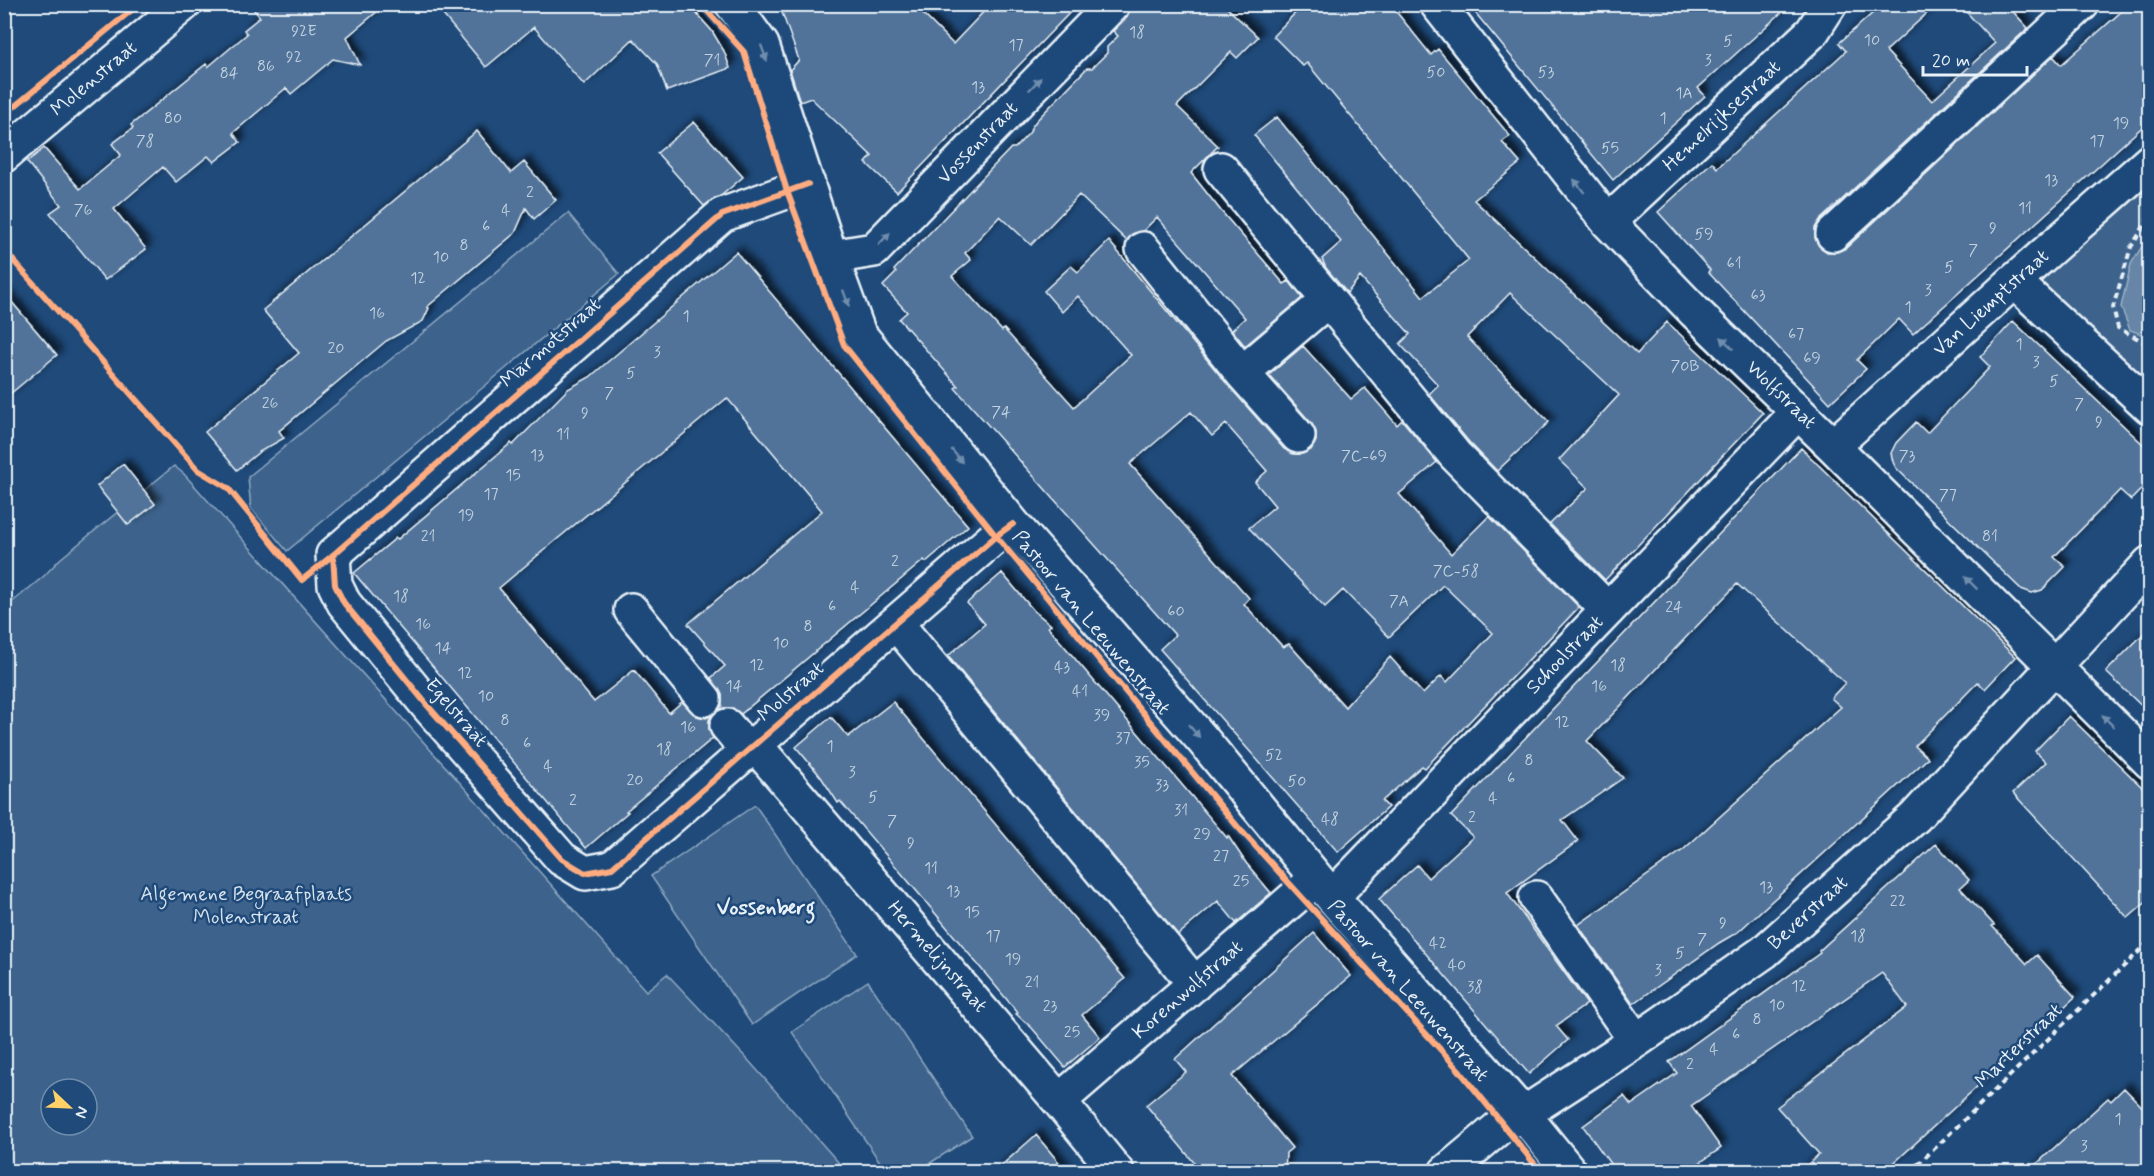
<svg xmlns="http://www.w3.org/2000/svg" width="2154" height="1176" font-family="Mynerve,sans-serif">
  <defs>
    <filter id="shadow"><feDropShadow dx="5.5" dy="-5.5" stdDeviation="3" flood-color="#0009"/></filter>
  </defs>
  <rect width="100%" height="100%" fill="#1f4a7a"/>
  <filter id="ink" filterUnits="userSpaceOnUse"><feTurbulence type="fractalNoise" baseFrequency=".0167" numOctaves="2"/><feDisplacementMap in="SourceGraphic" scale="12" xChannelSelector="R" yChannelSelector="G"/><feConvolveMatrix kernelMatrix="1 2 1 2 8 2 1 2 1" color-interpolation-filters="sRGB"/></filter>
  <g filter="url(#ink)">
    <path fill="#3c628c" stroke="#92aac2" stroke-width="1.5" fill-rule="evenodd" d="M2149,181V386L2038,285Z
      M568,213L619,274L287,551L251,509L248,477Z
      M174,466L184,474L646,991L667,974L749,1061L846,1171L5,1172V608L44,576L60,559ZM51,1089H87V1125H51Z
      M755,805L857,954L752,1025L651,876Z
      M868,981L972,1136L918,1171H886L792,1032Z"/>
    <path fill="#6685a7" stroke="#9ab0c7" stroke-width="1.5" d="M2149,235V337L2130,330L2121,307L2131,264Z"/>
    <path fill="#517399" stroke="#e8f1f8" stroke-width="1.5" fill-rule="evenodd" filter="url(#shadow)" d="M249,4H386L347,37L360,65L333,59L291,94L286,88L233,133L240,142L214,162L208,156L176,182L163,167L114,209L146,249L105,280L50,213L61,205L27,162L44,148L80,189L121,155L112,144L133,128L131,125L206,64L208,67L247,34L244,30L260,17Z
      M434,4H688L712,31L724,51L730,68L667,91L657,64L633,39L584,85L534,27L486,67Z
      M779,4H913L953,44L991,4H1078L897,192L866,163L872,156L811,98L800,102L790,70L799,60Z
      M1131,4H1223L1258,37L1237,58L1231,52L1177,106L1218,146L1191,173L1221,211L1284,284L1289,281L1302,298L1245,346L1232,330L1245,318L1157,217L1143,231L1132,234L1127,241L1079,195L1031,245L1000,216L965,253L971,260L952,276L1002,331L1004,329L1074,407L1131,355L1078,296L1062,312L1044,291L1071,266L1078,272L1109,241L1228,385L1284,449L1293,454H1302L1311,450L1316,441V432L1312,424L1269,375L1303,346L1351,399L1365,388L1397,425L1402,420L1437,462L1399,494L1451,554L1489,516L1579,607L1425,768L1422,766L1382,801L1388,807L1338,852L1160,649L1175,635L955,388L958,386L899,319L907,312L883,286L896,273L894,270L1011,148H1015L1030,132L1031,128L1036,121L1087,68H1092L1107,53V47L1118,36L1113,31L1127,17ZM1191,412L1212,436L1226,424L1267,471L1255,482L1275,506L1249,528L1325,607L1343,590L1389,637L1443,585L1493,633L1447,682L1441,676L1423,694L1390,657L1345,707L1289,644L1283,647L1244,604L1249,598L1130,464Z
      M1304,4H1390L1431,55L1438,49L1510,136L1502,142L1520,163L1474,200L1637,354L1667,322L1763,413L1605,580L1550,524L1588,488L1559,460L1619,395L1510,293L1467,337L1549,422L1497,471L1469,442L1429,394L1438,385L1400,344L1410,334L1360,277L1347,293L1326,268L1322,259L1341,242L1254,135L1277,117L1423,297L1469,260L1307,63L1303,66L1273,36Z
      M1468,4H1791L1698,88L1705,96L1613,180Z
      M1883,4H1937L1886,51L1932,101L1995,43L1959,4H2006L2028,28L1820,220L1815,228V238L1819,246L1827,252H1837L1846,248L2053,56L2061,65L2130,4H2150V120L1913,334L1899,319L1857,360L1866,369L1830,403L1708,272L1710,270L1658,212L1712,162L1717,168L1846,51L1839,43Z
      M694,122L743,177L722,195L704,206L657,153Z
      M477,131L511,173L524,162L556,200L534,219L526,208L515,233L427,307L429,308L423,321L386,341L279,431L284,438L259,452L237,470L205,432L299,353L263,310Z
      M736,252L968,526L926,562L924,560L741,714L733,708H724L719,710L722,705V695L711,678L725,666L688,624L822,511L727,398L537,556L499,588L594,702L634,670L669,713L682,702L697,716L706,718L712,715L709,720V729L713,738L626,811L628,812L586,848L354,573L396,538L398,539L511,443L513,445L568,389L590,377Z
      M4,293L57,355L4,399Z
      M2013,321L2150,451V480L2131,500L2120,490L2054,557L2065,567L2042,590L2032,593L2021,589L1896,468L1893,462L1891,453L1896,443L1916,422L1927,433L1970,388L1990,367L1980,357Z
      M1801,448L2015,657L1985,689L1978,682L1915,746L1928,758L1738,932L1719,943L1633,1004L1578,925L1683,850L1841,707L1831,698L1845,683L1737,584L1587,741L1623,778L1562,820L1578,841L1507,893L1587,1004L1556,1026L1568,1040L1529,1074L1379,899L1417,865L1428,878L1473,837L1451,816Z
      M123,464L155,504L128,525L97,486Z
      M1002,573L1034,611L1051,625L1048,627L1227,838L1228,836L1246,863L1271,893L1236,923L1218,901L1178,935L948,656L985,624L967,603Z
      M2150,627V714L2106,672Z
      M893,702L1125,979L1082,1015L1100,1037L1065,1067L1032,1028L1016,1014L1018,1013L920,895L840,801L838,803L821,777L796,747L831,717L848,737Z
      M2069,716L2150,795V899L2128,918L2013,793L2046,762L2035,751Z
      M1936,844L1969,880L1960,888L1994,925L1992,926L2027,964L2037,955L2075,997L1884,1172H1800L1819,1154L1777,1107L1907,1007L1882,973L1691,1106L1721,1148L1686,1172H1616L1583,1126L1624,1096L1631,1105L1677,1073L1669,1062L1820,953L1819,951Z
      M1314,933L1351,976L1232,1076L1292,1148L1286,1153L1285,1172H1202L1146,1105L1186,1072L1175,1059Z
      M2124,1088L2150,1115V1172H2028L2108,1098L2111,1101Z
      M1036,1135L1067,1172H994Z"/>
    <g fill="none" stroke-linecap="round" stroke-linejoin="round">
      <g stroke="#e8f1f8" stroke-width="38">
        <path id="minor" d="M732,4L762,45L831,257L859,334L1013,524L1202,739L1332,897L1523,1114L1570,1172
          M1437,4L1608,222L1695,312L1833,446L2150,762
          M4,155L184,4
          M1221,169L1455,455L1608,610
          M808,184L722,215L333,555L335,585L344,603L427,705L562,859L585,873L612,868L996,536L1013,524
          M1608,222L1812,32L1830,4
          M1833,234L2082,4
          M1143,249L1242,373L1298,436
          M831,257L874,250L1113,4
          M2014,281L2150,407
          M1242,373L1328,300
          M1833,446L2014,281L2150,161
          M631,610L704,699
          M896,623L1195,984
          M727,726L748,751
          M755,745L1059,1101L1117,1172
          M1332,897L1798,412
          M1536,898L1636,1041
          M1059,1101L1316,879
          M1446,1172L1502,1125L1523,1114L1636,1041L1764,952L1915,817L2150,563"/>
      </g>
      <path stroke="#e8f1f8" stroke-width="4" stroke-dasharray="6 4.5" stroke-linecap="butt" d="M2150,217L2131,247L2113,307L2118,328L2150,345
        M1910,1172L2150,941"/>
      <use href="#minor" stroke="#1f4a7a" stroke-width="33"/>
      <g stroke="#1f4a7a" stroke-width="10">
        <path id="cycleway" d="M701,4L744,52L787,191L844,345L996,536L1237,826L1459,1070L1541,1172
          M4,115L139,4
          M4,250L198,470L228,488L302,580L333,555L722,215L808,184
          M333,555L335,585L344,603L427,705L562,859L585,873L612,868L996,536L1013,524"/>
      </g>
      <use href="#cycleway" stroke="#ffac80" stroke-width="6"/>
    </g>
    <defs><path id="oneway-solid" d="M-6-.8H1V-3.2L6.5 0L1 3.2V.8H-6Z" transform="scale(1.5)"/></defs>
    <g fill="#6f8dac">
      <use href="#oneway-solid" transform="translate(764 53) rotate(70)"/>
      <use href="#oneway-solid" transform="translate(1035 84) rotate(-46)"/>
      <use href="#oneway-solid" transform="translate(1579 186) rotate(-128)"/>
      <use href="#oneway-solid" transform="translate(884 239) rotate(-46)"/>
      <use href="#oneway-solid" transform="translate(846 298) rotate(70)"/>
      <use href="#oneway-solid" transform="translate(1727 343) rotate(-136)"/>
      <use href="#oneway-solid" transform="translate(957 456) rotate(51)"/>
      <use href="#oneway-solid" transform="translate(1971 583) rotate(-135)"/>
      <use href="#oneway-solid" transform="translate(2108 721) rotate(-135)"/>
      <use href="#oneway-solid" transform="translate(1194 731) rotate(49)"/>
    </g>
  </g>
  <g text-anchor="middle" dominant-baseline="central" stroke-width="5" stroke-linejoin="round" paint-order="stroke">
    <g font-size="16" fill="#c2d2e0">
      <text x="304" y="31">92E</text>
      <text x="1137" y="32">18</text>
      <text x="1872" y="40">10</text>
      <text x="1728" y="41">5</text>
      <text x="1016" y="45">17</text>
      <text x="294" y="57">92</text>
      <text x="712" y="60">71</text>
      <text x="1708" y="60">3</text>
      <text x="266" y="66">86</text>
      <text x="1436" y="72">50</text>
      <text x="1546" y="72">53</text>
      <text x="229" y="73">84</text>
      <text x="978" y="87">13</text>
      <text x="1684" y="93">1A</text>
      <text x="173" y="118">80</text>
      <text x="1663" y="118">1</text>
      <text x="2121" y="123">19</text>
      <text x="145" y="141">78</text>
      <text x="2097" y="141">17</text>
      <text x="1610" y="148">55</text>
      <text x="2051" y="180">13</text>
      <text x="530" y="192">2</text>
      <text x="2025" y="208">11</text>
      <text x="83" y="210">76</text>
      <text x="506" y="210">4</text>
      <text x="486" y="226">6</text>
      <text x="1993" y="228">9</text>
      <text x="1704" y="234">59</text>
      <text x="464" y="245">8</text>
      <text x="1973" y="250">7</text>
      <text x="441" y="257">10</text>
      <text x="1734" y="263">61</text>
      <text x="1949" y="267">5</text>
      <text x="418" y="278">12</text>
      <text x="1928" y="290">3</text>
      <text x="1758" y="295">63</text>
      <text x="1908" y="307">1</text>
      <text x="377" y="313">16</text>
      <text x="686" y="316">1</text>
      <text x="1796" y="334">67</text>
      <text x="2019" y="344">1</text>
      <text x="336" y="348">20</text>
      <text x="657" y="352">3</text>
      <text x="1812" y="358">69</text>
      <text x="2036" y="362">3</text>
      <text x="1685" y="366">70B</text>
      <text x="631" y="373">5</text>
      <text x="2054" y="381">5</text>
      <text x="609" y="393">7</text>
      <text x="270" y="403">26</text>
      <text x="2079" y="404">7</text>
      <text x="1001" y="412">74</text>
      <text x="585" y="413">9</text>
      <text x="2099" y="422">9</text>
      <text x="563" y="434">11</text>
      <text x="537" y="455">13</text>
      <text x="1364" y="456">7C-69</text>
      <text x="1907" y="456">73</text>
      <text x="513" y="475">15</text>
      <text x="491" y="494">17</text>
      <text x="1948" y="495">77</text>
      <text x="466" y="515">19</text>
      <text x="428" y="536">21</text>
      <text x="1990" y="536">81</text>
      <text x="895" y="561">2</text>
      <text x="1456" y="571">7C-58</text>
      <text x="855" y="587">4</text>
      <text x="401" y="596">18</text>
      <text x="1399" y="601">7A</text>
      <text x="832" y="606">6</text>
      <text x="1674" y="607">24</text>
      <text x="1176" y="611">60</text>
      <text x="423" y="624">16</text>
      <text x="808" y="626">8</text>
      <text x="781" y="643">10</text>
      <text x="443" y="648">14</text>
      <text x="757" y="665">12</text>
      <text x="1618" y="665">18</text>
      <text x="1062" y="667">43</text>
      <text x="465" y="673">12</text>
      <text x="734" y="686">14</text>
      <text x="1599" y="686">16</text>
      <text x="1080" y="691">41</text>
      <text x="486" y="696">10</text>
      <text x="1102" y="715">39</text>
      <text x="505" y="720">8</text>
      <text x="1562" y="722">12</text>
      <text x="688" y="727">16</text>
      <text x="1123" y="738">37</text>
      <text x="527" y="743">6</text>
      <text x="830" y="746">1</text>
      <text x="664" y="749">18</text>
      <text x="1274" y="755">52</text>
      <text x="1529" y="760">8</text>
      <text x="1142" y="762">35</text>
      <text x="548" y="766">4</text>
      <text x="852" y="772">3</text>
      <text x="1511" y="778">6</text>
      <text x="635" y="780">20</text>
      <text x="1297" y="781">50</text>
      <text x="1162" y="785">33</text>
      <text x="873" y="797">5</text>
      <text x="1493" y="798">4</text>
      <text x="573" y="800">2</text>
      <text x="1181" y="810">31</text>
      <text x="1472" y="817">2</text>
      <text x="1330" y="819">48</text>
      <text x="892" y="821">7</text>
      <text x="1202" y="834">29</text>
      <text x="911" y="843">9</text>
      <text x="1221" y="856">27</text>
      <text x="931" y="868">11</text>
      <text x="1241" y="881">25</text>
      <text x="1766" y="887">13</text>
      <text x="953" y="891">13</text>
      <text x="1898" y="901">22</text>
      <text x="972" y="912">15</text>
      <text x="1723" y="923">9</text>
      <text x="993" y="936">17</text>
      <text x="1858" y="936">18</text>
      <text x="1702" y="939">7</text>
      <text x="1438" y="943">42</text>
      <text x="1680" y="953">5</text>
      <text x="1013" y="959">19</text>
      <text x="1457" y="965">40</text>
      <text x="1658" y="970">3</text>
      <text x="1032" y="982">21</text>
      <text x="1799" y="986">12</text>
      <text x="1475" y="987">38</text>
      <text x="1777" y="1005">10</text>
      <text x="1050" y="1006">23</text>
      <text x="1757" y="1019">8</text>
      <text x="1072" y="1032">25</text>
      <text x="1736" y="1034">6</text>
      <text x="1714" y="1049">4</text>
      <text x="1690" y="1064">2</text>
      <text x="2118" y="1119">1</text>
      <text x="2084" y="1146">3</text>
    </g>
    <g font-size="20" fill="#e8f1f8" stroke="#1f4a7a">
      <text transform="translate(94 79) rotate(-40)">Molenstraat</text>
      <text transform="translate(1722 116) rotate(-43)">Hemelrijksestraat</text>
      <text transform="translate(978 143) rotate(-46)">Vossenstraat</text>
      <text transform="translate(1991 303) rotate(-42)">Van Liemptstraat</text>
      <text transform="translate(551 343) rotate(-41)">Marmotstraat</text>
      <text transform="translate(1781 395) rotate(44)">Wolfstraat</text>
      <text transform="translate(1091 623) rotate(50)">Pastoor van Leeuwenstraat</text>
      <text transform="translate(1565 655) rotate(-46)">Schoolstraat</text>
      <text transform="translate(791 692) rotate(-41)">Molstraat</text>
      <text transform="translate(456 713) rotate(49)">Egelstraat</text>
      <text transform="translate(1808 913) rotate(-42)">Beverstraat</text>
      <text transform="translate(937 957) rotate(49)">Hermelijnstraat</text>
      <text transform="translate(1188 990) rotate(-41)">Korenwolfstraat</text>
      <text transform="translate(1408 991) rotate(49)">Pastoor van Leeuwenstraat</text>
      <text transform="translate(2019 1046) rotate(-44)">Marterstraat</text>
    </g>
    <g font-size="20" fill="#d7e3ed" stroke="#1f4a7a">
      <text x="246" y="894">Algemene Begraafplaats<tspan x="246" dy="23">Molenstraat</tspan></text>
    </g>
    <g font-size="21" font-weight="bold" fill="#e8f1f8" stroke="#1f4a7a">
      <text x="766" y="908">Vossenberg</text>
    </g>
  </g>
  <rect width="2154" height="1176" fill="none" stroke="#1f4a7a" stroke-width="24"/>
  <rect x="12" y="12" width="2130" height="1152" fill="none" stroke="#e8f1f8" stroke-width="2" filter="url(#ink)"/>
  <g transform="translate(69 1107) rotate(113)"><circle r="28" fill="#1f4a7a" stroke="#6f8dac" stroke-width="1.5"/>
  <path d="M0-4.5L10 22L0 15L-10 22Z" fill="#ffd166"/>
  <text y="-9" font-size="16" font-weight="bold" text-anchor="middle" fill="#e8f1f8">N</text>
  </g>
  <path d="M1923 66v9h104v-9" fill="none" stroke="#e8f1f8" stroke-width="3"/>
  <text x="1932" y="66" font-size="18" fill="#e8f1f8" stroke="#1f4a7a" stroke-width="4.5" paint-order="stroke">20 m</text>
</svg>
